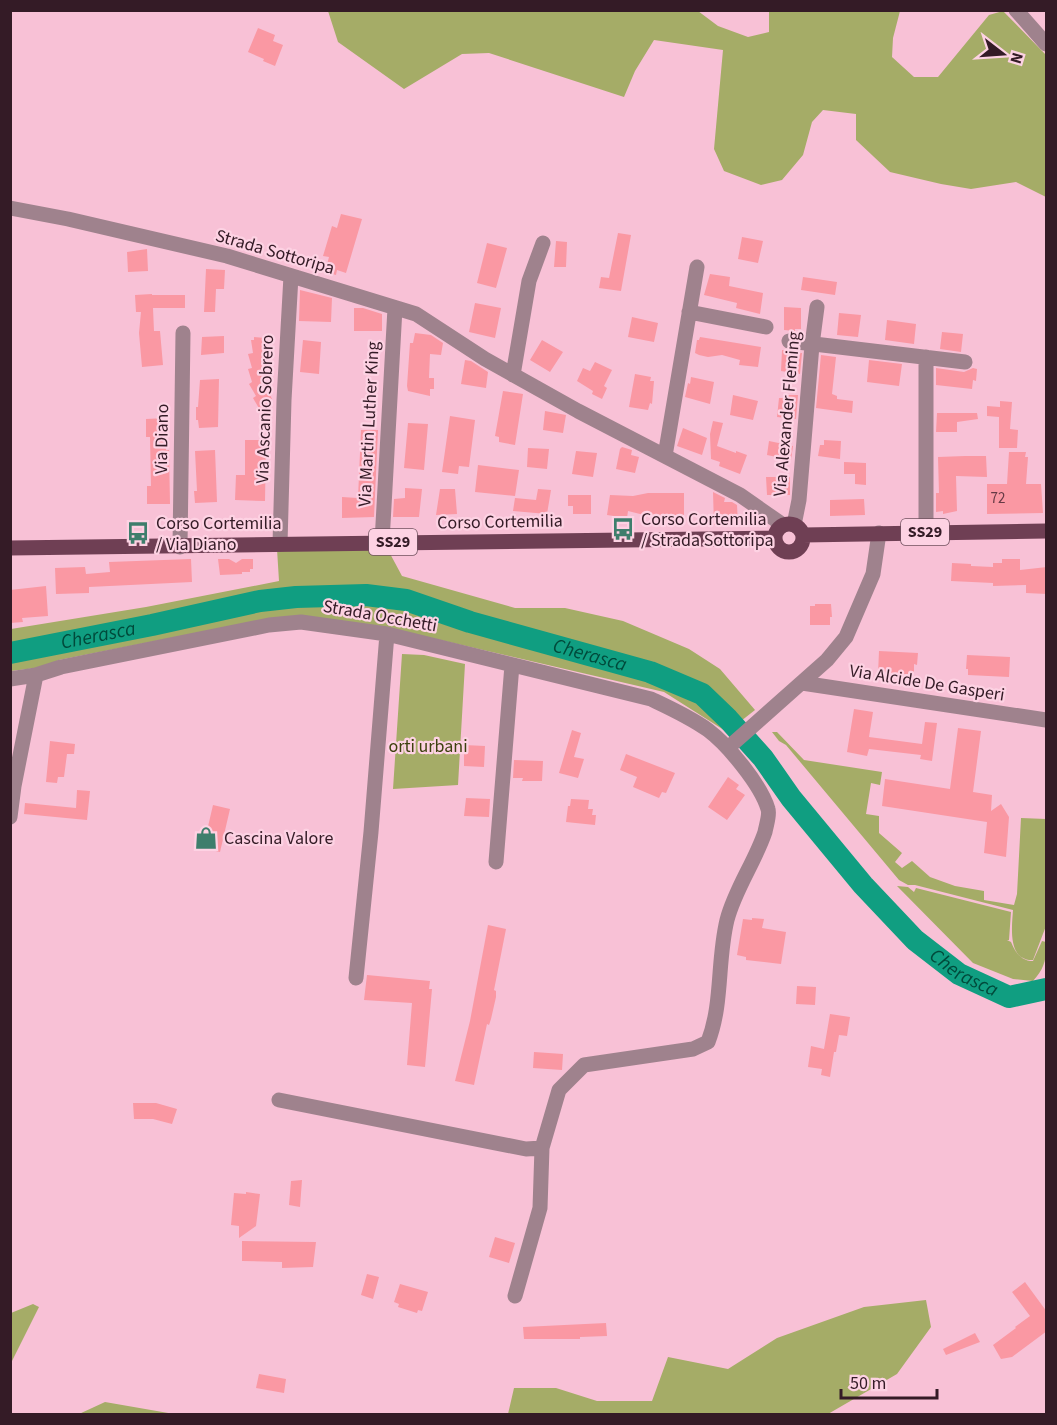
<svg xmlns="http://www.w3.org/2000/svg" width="1057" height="1425" font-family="'Source Sans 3',sans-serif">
  <rect width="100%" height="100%" fill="#f8c1d6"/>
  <path fill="#a5ac67" d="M328,11H698L718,26L748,37L769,32V11H900L893,38L892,57L914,77H938L989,15L1003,11L1046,55V197L1016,182L971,189L941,184L890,172L856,140V114L823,110L812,122L803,155L782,180L761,185L724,171L714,149L723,50L654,40L635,71L624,97L489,53L462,54L404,89L338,42Z
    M387,548L402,576L515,608H565L623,621L689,649L720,669L755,710L727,732L664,692L380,626L277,617L59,660L44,667L11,671V629L146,607L279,581L277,549Z
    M402,654L424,655L465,664L458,785L393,789Z
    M772,732H777L804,760L882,772L880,785L871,783L866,814L879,816V833L902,853L895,862L902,868L912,861L930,877L955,886L984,891V900L1014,905L1017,894L1021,818L1046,819V926L1033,960C1007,961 1012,926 1013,910L915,885H908L899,880L786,745L779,741Z
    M897,886L908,887L914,892L916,888L1011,912L1009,940H1007L1011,942C1015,952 1021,961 1033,961L1042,941L1046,942C1047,959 1044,969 1033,981L1013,979L973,963Z
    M926,1300L931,1327L897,1374L828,1414H508L514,1388H556L597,1401H652L668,1357L728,1369L777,1338L864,1307Z
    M33,1304L39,1307L11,1363V1313Z
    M105,1402L174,1414H79Z"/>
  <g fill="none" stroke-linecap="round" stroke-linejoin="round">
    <path stroke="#109e81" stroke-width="22" id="s1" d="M10,653L152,625L260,601L296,597L366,595L406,600L470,622L650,672L702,694L728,719L763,758L791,798L863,885L915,940L959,974L1009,997L1046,989"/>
  </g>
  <path fill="#fa98a3" d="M258,28L275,35L273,41L283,45L275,66L263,61L264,59L248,52Z
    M341,214L362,219L346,273L337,270L336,275L325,272L329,257L323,256L332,226L337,228Z
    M618,233L631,235L621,291L599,288L601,277L609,278Z
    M742,237L763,241L758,263L738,259Z
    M556,241L567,242L566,267H554Z
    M487,243L507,248L496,288L477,283Z
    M147,249L148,271L128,272L127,252Z
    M206,269L225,270L224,289H216L215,312H204Z
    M710,274L730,277L729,286L763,293L760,314L736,308L737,303L704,295Z
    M803,277L837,282L835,295L801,290Z
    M300,290L332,298L331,322L299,321Z
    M152,294V295H185V308H153L154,331H160L163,365L142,367L139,333L141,312H136L135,295Z
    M475,303L501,308L495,338L469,332Z
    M784,307L801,308V329H795V331L784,330Z
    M354,308H363L382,314V331H354Z
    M839,313L861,315L858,337L837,335Z
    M632,317L658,323L654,342L628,337Z
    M887,320L916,324L914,344L885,340Z
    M942,332L963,334L961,352L940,349Z
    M415,333L431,335L443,343L441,355L430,354L429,378H434V389H430V396L408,391L407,386L410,343H413Z
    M224,336V353L201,355L202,337Z
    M254,337L265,338L267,349L263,351L266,362L262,364L267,375L262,377L269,387L267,389L272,399L260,410L253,398L256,396L249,384L252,382L248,369L252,368L248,354L253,353L251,340H254Z
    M700,337L761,347L758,367L739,365L740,360L722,355L708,357L699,355L695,353L697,340H699Z
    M303,340L321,342L319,374L300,372Z
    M542,340L563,352L550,372L530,360Z
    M782,350L802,353L800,374L781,371Z
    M821,355L836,357L832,394L837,396V399L853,401L852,413L816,408Z
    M465,360L471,361L488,372L486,388L461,384Z
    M869,360L902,364L899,386L867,382Z
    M595,362L612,370L604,386L607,388L602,399L592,394L593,391L577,381L583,368L590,371Z
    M936,368L964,372L973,368L977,369L976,381L973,380L972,389L936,385Z
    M635,374L651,377L650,381H654L652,404L650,403L648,410L629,407Z
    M691,377L714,382L710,404L685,397L688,383L690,384Z
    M219,379L218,427L199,428L198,420H196V407H198L200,380Z
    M503,391L523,394L515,445L499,442V437L495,436Z
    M733,395L758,401L753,420L730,415Z
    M786,395H798L796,419L777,417L779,398H786Z
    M1000,401L1012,402L1010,429L1018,430L1017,448H999V417L987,416V406L1000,407Z
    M545,411L566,415L563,433L543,430Z
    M937,413H977L978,419L957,422V432H936Z
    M450,416L475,420L469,467L459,466L458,474L442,472Z
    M166,418V450H169L170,504H147V486H151L150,437H146V419Z
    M713,421L723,423L717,446L736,453V451L747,455L740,474L719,466L720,462L711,459L710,434Z
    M408,423L428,424L424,470L404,468Z
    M683,428L707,438L702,455L677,446Z
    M361,430H378L374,517L342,518V497L358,498Z
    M245,440H266L265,501L235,500L236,475H245Z
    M824,440L841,441L840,459L818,456L820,445H824Z
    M769,441L793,446L791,460L767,455Z
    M622,447L632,450L631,455L639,457L635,473L616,469L620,449Z
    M528,448L549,449L547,469L527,467Z
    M215,450L217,502L195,503L194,491H197L195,451Z
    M576,451L597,453L593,477L572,474Z
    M1009,452H1026L1025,457H1028L1026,484H1041L1043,513L987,514V484H1007Z
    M965,456H986L987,477L956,476L957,511L943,514V511L936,512V493H939L938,457Z
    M844,462L866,463V485L855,484V474H844Z
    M478,465L519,470L515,496L475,492Z
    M766,477H790V495H767Z
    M405,488L422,489L419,517H393L394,499L405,498Z
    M440,489H455L457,514L436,515Z
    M538,489L551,490L547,514L513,511L515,498L536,500Z
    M713,492L725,498L724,502H732L737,505L738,525H714Z
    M648,493H684V515L648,516L628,511L627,518L607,515L610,495L633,496Z
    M568,495H591V514H573V506H568Z
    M864,499L865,515L830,516V500Z
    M191,559L192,582L89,587V593L56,594L55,568L85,567L86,574L110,572L109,562Z
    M218,559H229L236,563L242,559H253V569H250V572H242V574L220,575Z
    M1002,559H1020V570L1047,567V594L1026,593V585L993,586V583L951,581L952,563L971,564V566L993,567V563H1002Z
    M46,586L48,616L22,618L23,622L10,623V590Z
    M815,604H831L832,617H830V625H810V606H815Z
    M879,651L918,653L917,665L914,664V674H878Z
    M967,655L1010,657L1009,677L968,675V669H966Z
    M854,709L873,712L869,737L922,744L925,722L937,723L932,761L920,759L921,755L869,749L867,756L847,752Z
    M958,728L981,731L973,792L992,795L991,811L1001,804L1009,817L1006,857L984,853L987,822L882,806L885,779L950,789Z
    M572,730L581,733L574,757L584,759L578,778L559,773Z
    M50,741L75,744L74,754H67L64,777H58L57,783L46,782Z
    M464,745L485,746L484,767L464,766Z
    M626,754L675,773L666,793L662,792L659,798L633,787L637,777L620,770Z
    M514,760L543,761L542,781H522L523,778H513Z
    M728,777L739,785L736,789L745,795L727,820L708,807Z
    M77,790L90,791L87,820L24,814L25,803L76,808Z
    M466,798L490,799L489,817L464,816Z
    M571,799L589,800L588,809H593L592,815H596L595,825L566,822L568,806H570Z
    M213,805L230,809L220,852L203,848Z
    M752,918L764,919L762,928L786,932L781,964L746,960V957L737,955L743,919L752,920Z
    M488,925L506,929L494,990L496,991V997L491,1019L489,1025L487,1024L474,1085L455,1081L470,1021Z
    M367,975L430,981L429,989H432L425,1067L407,1065L412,1003L364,1000Z
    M797,986L816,987L815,1005L796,1004Z
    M830,1014L850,1017L847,1036L839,1035L836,1052H834L830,1077L821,1075L822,1069L808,1067L811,1046L824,1049Z
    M534,1052L563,1054L562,1070L533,1068Z
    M133,1103H156L177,1109L172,1124L153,1119H134Z
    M302,1180L300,1207L289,1205L291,1181Z
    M246,1192L260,1194L256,1226L239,1238V1226L231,1225L234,1193L246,1194Z
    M495,1237L515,1243L509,1263L489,1257Z
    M242,1241L316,1242L313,1267L282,1268V1262L242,1261Z
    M367,1274L379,1277L373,1299L361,1295Z
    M1025,1282L1047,1312V1331L1012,1357L1001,1359L993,1345L1016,1328L1015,1327L1030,1316L1012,1292Z
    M400,1284L428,1292L422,1311L418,1310L417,1313L398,1307L399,1304L394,1302Z
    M606,1323L607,1336L580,1337V1339H524L523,1327Z
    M975,1333L980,1342L946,1355L943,1349Z
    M259,1374L286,1379L284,1393L256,1388Z"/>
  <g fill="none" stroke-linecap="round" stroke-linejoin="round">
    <path stroke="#9f828d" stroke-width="15" d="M1016,10L1046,44
      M10,208L68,219L227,256L416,314L485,359L578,411L740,495L783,525
      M689,312L766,327
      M789,341L965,362
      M926,357V532
      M513,375L529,281L543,243
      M665,456L697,267
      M794,525L799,500L812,345L817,307
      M382,542L395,308
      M280,544L284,400L291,276
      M180,547L183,333
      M10,679L36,675L61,667L269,625L301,622L387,634L651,699C670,708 690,717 708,730C728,745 761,785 768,809C770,815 766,826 765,832C755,862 735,889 727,920C717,961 723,1003 708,1042L693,1049L584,1065L559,1090L542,1148L540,1208L515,1296
      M802,683L1046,720
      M729,747L827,660L846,637L873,574L879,533
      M10,817L14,786L36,675
      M496,862L512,665
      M356,978L371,832L387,634
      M279,1100L526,1149L542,1148"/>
    <path stroke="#6f3f54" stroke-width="15" d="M775 538a14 14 0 1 1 28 0a14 14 0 1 1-28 0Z
      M803,535L1046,531
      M10,548L775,538"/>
  </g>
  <defs>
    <g id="bus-bare" transform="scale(1.8)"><path d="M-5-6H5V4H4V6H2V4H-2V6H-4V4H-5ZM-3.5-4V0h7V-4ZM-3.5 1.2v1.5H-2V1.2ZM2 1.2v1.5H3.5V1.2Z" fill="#3e7e6c" stroke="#fdd2e3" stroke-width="2.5" paint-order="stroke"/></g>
    <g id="shop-bare" transform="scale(1.8)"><path d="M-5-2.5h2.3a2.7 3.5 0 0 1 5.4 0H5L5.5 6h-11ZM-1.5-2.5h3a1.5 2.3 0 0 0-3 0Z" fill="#3e7e6c" stroke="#fdd2e3" stroke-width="2.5" paint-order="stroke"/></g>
  </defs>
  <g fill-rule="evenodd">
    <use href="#bus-bare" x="623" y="529"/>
    <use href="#bus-bare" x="138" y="533"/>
    <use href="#shop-bare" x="206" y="838"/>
  </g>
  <g text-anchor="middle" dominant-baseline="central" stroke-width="4.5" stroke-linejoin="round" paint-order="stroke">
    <g font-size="15" fill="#663a45">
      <text x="998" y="498">72</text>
    </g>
    <g fill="#fdd2e3" stroke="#70525f" stroke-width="1.5">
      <rect x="901" y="519" width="48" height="26" rx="4.5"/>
      <rect x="369" y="529" width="48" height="26" rx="4.5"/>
    </g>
    <g font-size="16" font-weight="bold" fill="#341b26">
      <text x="925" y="532">SS29</text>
      <text x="393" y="542">SS29</text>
    </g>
    <g font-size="18" fill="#341b26" stroke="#fdd2e3">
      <text transform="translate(275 252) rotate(16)">Strada Sottoripa</text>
      <text transform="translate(265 409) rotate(-88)">Via Ascanio Sobrero</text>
      <text transform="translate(787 414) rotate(-85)">Via Alexander Fleming</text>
      <text transform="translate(369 424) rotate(-87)">Via Martin Luther King</text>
      <text transform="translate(162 439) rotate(-89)">Via Diano</text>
      <text transform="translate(500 522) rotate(-1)">Corso Cortemilia</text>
      <text transform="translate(380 616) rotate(10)">Strada Occhetti</text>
      <text transform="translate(927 683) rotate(9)">Via Alcide De Gasperi</text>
    </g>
    <g font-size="18" fill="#341b26" stroke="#fdd2e3" text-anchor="start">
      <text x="641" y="519">Corso Cortemilia<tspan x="641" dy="21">/ Strada Sottoripa</tspan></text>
      <text x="156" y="523">Corso Cortemilia<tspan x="156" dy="21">/ Via Diano</tspan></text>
      <text x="224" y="838">Cascina Valore</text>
    </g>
    <g font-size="18" fill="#3d400d" stroke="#fdd2e3">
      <text x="428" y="746">orti urbani</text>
    </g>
    <g font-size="20" font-style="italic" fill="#004a3b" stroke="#fdd2e3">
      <text stroke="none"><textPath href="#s1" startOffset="90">Cherasca</textPath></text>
      <text stroke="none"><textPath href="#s1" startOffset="594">Cherasca</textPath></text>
      <text stroke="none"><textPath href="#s1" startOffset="1098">Cherasca</textPath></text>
    </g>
  </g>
  <rect width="1057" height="1425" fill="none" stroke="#341b26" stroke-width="24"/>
  <g transform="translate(1003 54) rotate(107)" stroke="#fdd2e3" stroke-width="4.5" paint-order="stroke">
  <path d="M0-4.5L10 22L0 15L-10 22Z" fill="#341b26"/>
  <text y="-9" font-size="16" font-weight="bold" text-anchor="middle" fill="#341b26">N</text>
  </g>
  <path d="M841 1389v9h96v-9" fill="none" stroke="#341b26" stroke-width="3"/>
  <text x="850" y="1389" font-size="18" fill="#341b26" stroke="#fdd2e3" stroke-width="4.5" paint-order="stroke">50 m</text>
</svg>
